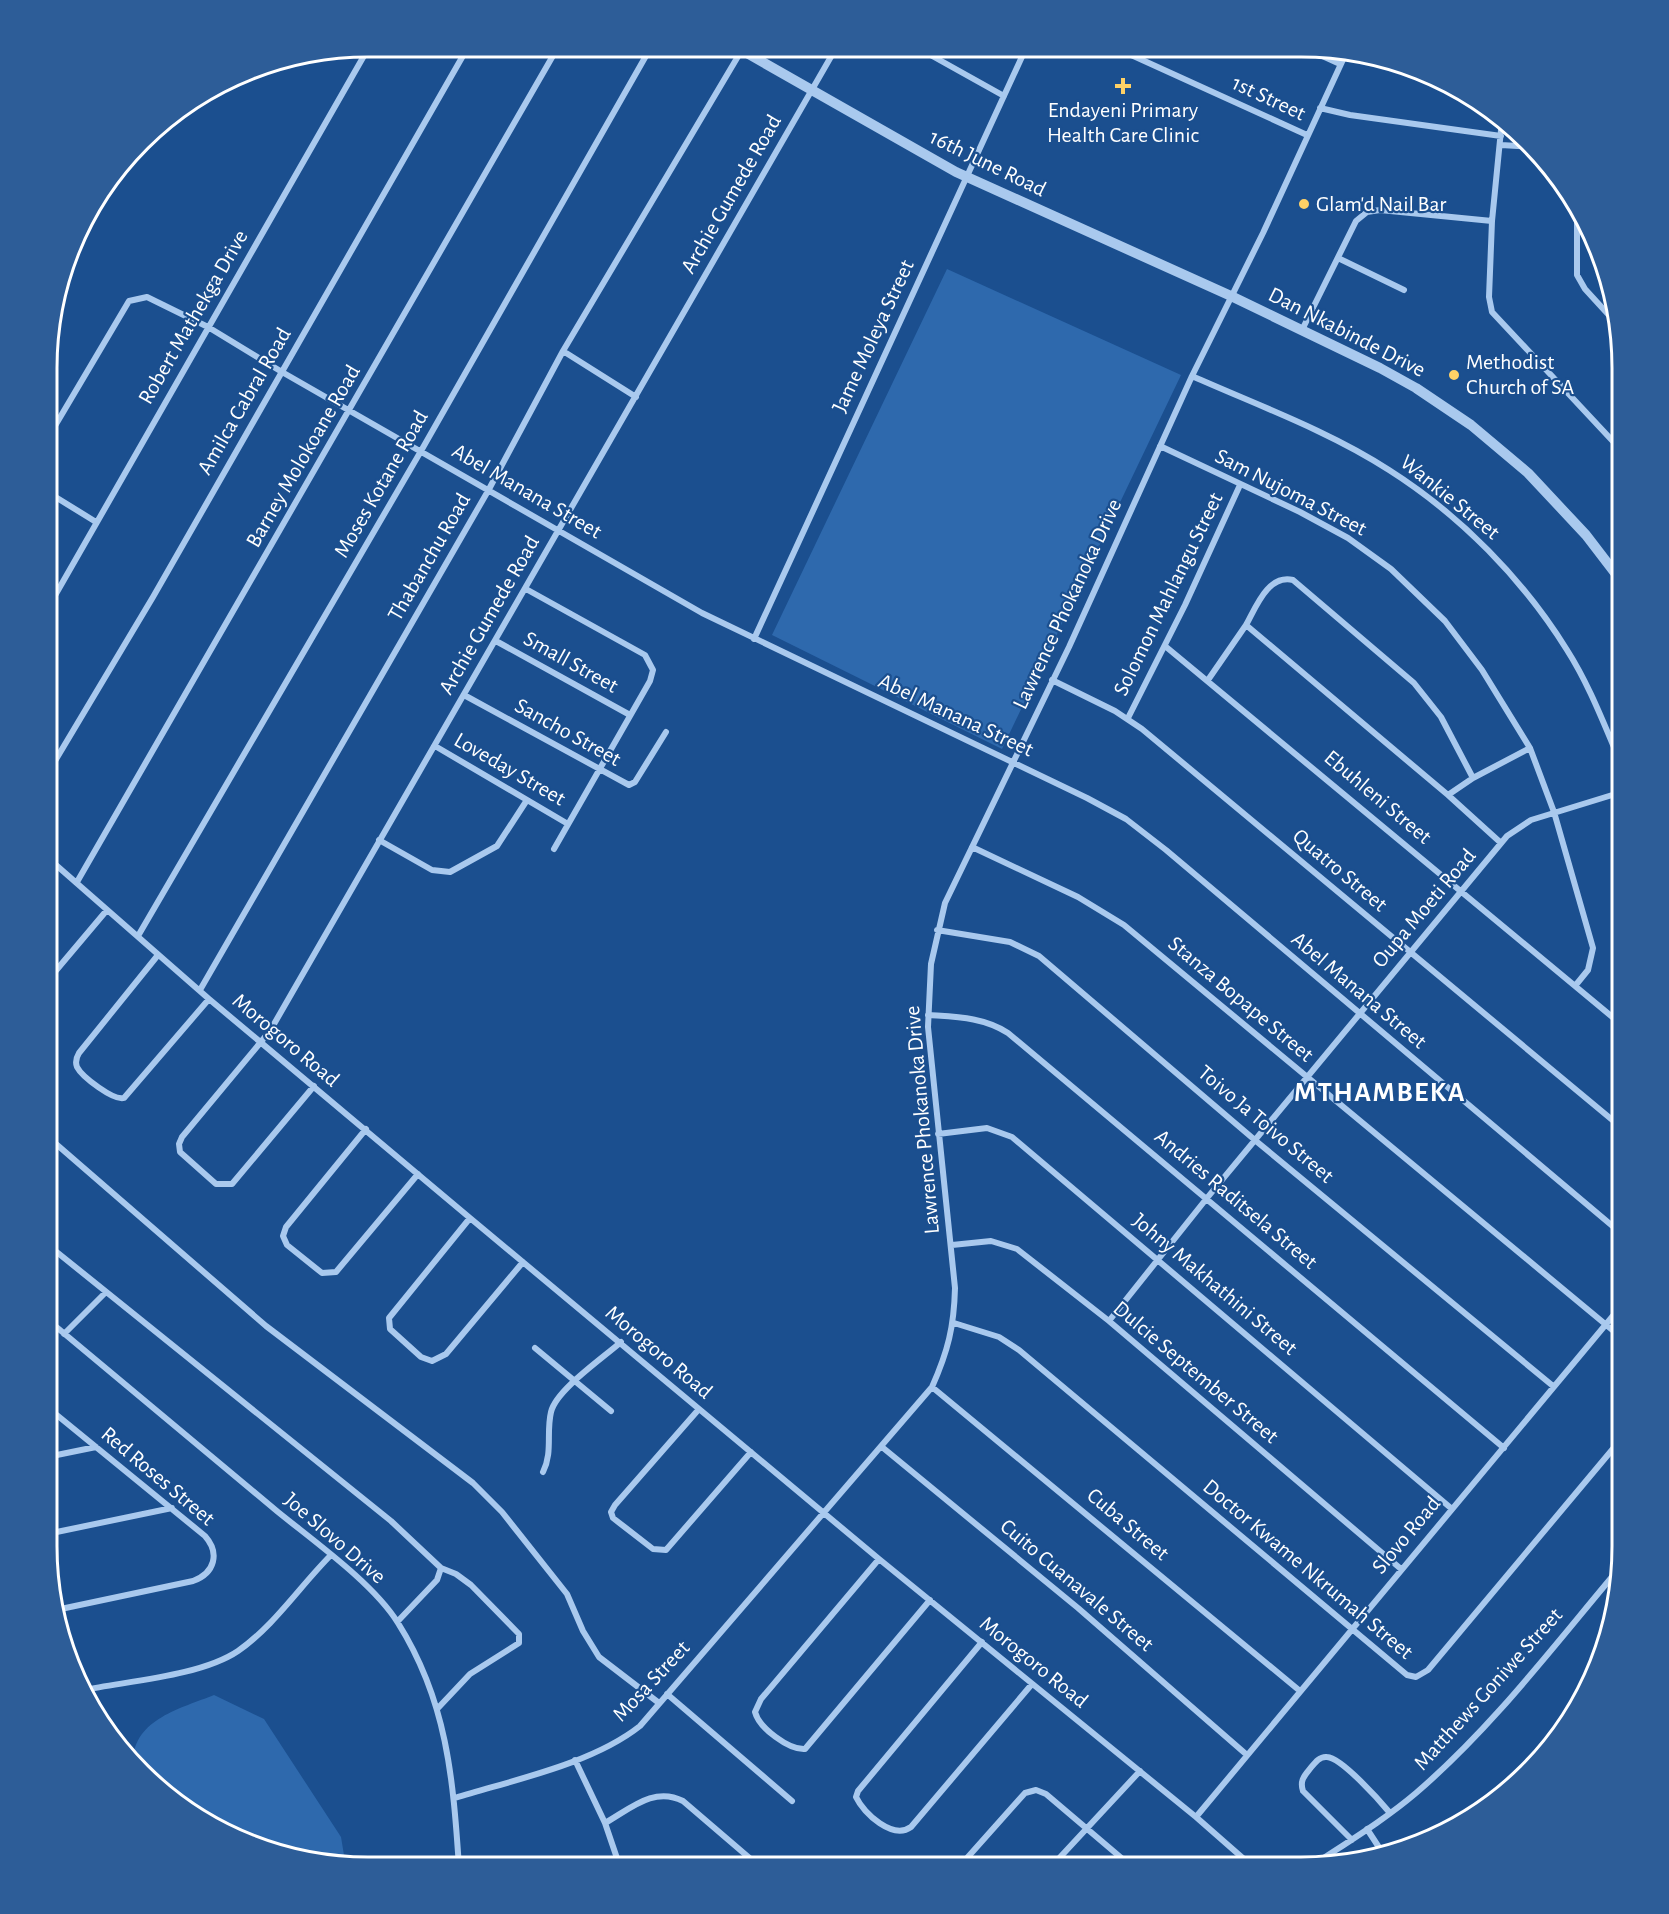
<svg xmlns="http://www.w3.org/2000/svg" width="1669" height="1914" font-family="'Alegreya Sans',sans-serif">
  <rect width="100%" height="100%" fill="#1b4f8f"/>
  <path fill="#2e69ad" d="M947,269L1181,375L1002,749L772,635Z
    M214,1695L264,1719L341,1837L346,1867L284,1856L208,1825L156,1787L133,1761C134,1719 182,1708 214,1695Z"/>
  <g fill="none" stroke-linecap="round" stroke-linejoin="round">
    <path stroke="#a9c9ee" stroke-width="6" d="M918,48L1004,96
      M1118,49L1307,135
      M1307,49L1340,64
      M1320,108L1350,115L1501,136
      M1502,120L1492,221L1489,297L1492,312L1622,451
      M1501,145L1533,147
      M1577,206V275L1585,289L1617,324
      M1338,258L1404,290
      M1302,330L1356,221L1367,212L1380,210L1492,221
      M563,351L636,397
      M1192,376C1257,405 1329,431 1389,470C1460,515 1523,579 1567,650C1590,686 1605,727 1622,766
      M49,436L129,301L147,297L208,327L282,372L702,613L1087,798L1126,819L1166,850L1622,1234
      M1160,446L1300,512L1348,538L1391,569L1445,621L1482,670L1530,748L1554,812L1593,948L1588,970L1575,986
      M49,493L96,522
      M49,585L58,590
      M526,589L645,655L653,670L650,681L554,849
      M49,606L369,47
      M1246,625C1256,607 1268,574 1293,580L1414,683L1441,717L1473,778
      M754,639L1026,48
      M496,641L630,715
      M1165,646L1622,1025
      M1052,680L1115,711L1142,729L1622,1128
      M1208,680L1246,625L1448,795L1501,843
      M464,695L629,785L635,782L666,732
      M1128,718L1185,605L1240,485
      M435,746L568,824
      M49,771L153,597L468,47
      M1448,795L1473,778L1530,748
      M379,840L432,870L450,872L497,846L527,800
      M972,847L1078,897L1124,925L1622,1338
      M48,858L209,999L470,1218L879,1559L1196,1817L1253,1867
      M48,872L55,864
      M77,882L558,47
      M937,930L1010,942L1039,956L1256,1141L1553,1386
      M138,936L421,451L651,47
      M158,955L79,1053C76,1058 75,1062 77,1067C82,1077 114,1101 124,1098L209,999
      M48,980L107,910
      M200,990L488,491L563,351L743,48
      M928,1015C956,1017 983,1017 1008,1033L1504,1448
      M314,1086L232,1184H216L180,1152L179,1144L182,1137L270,1031L836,48
      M366,1129L286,1227L283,1236L287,1245L322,1273L336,1272L418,1174
      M938,1134L987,1128L1012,1137L1452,1509
      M48,1137L266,1326L473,1483L502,1512L567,1594L583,1631L599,1657L659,1703
      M470,1218L389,1318L390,1329L421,1357L432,1361L446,1354L523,1262
      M48,1245L391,1521L441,1568L456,1574L471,1585L519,1634V1643L470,1674L438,1708
      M952,1245L991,1241L1017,1249L1109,1321L1401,1569
      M48,1320C124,1384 201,1448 278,1512C315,1542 374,1584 398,1623C447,1701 453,1778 459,1867
      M1109,1321L1207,1198L1507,836L1531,820L1622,792
      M954,1323L999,1337L1019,1350L1407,1675L1416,1677L1428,1670L1622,1438
      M64,1334L106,1292
      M535,1348L611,1411
      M932,1387L1300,1691
      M47,1407L205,1536C220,1553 215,1573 193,1581L56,1610
      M699,1409L615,1505L611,1512L613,1518L653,1549L666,1550L751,1452
      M882,1447L1078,1608L1247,1755
      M47,1457L96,1447
      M543,1472C553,1452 546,1433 551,1412C556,1390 603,1358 621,1342
      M47,1534L172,1508
      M879,1559L761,1699L755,1712C759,1728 789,1750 805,1749L930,1600
      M398,1621L437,1580L441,1568
      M982,1642L858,1791L856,1797C864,1814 893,1840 911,1827L1032,1684
      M84,1690C128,1681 201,1676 238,1651C274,1626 300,1586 331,1555
      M667,1694L792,1801
      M575,1760L605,1823L620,1867
      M455,1798C513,1780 592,1764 640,1726L932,1387C948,1351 954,1327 955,1288L928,1027L931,964L945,903L1069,647L1192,376L1263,233L1347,51
      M1196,1817L1622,1305
      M605,1823C630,1809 654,1786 683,1801L760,1867
      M1367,1829L1384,1855
      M1352,1840L1303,1791C1300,1782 1303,1777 1309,1770C1314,1764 1319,1756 1327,1757C1342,1758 1380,1801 1390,1813
      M959,1867L1025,1793L1036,1790L1046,1794L1132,1867
      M1051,1867L1140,1771
      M1310,1867C1346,1843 1383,1821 1416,1793C1493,1727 1556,1643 1622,1565"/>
    <path stroke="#a9c9ee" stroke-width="10" d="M738,48L956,172L1231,296L1380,368L1416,388L1471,425L1528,473L1586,535L1622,582"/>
  </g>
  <g fill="#ffd166" stroke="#1b4f8f" stroke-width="2">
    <path d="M1120 77h6v6h6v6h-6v6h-6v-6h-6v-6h6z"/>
    <circle cx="1304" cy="204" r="6"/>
    <circle cx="1454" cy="375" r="6"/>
  </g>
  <g text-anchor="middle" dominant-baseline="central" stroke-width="4.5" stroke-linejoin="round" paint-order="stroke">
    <g font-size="22" fill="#fff" stroke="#1b4f8f">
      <text transform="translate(1269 98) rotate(25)">1st Street</text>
      <text transform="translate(988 163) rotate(26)">16th June Road</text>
      <text transform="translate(731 194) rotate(-60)">Archie Gumede Road</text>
      <text transform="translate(193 317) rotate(-60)">Robert Mathekga Drive</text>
      <text transform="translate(1347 332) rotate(27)">Dan Nkabinde Drive</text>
      <text transform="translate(873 336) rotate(-65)">Jame Moleya Street</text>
      <text transform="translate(244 401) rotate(-60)">Amilca Cabral Road</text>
      <text transform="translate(303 456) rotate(-60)">Barney Molokoane Road</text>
      <text transform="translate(381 484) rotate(-60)">Moses Kotane Road</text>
      <text transform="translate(527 491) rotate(30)">Abel Manana Street</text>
      <text transform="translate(1291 492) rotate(27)">Sam Nujoma Street</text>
      <text transform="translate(1450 497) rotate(39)">Wankie Street</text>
      <text transform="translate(429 557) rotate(-60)">Thabanchu Road</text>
      <text transform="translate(1168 594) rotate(-64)">Solomon Mahlangu Street</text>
      <text transform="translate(1067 604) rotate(-65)">Lawrence Phokanoka Drive</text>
      <text transform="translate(489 615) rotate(-60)">Archie Gumede Road</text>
      <text transform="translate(571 662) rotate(29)">Small Street</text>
      <text transform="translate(956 715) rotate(25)">Abel Manana Street</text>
      <text transform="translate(568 732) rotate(29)">Sancho Street</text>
      <text transform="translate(510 769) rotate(30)">Loveday Street</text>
      <text transform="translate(1378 797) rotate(40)">Ebuhleni Street</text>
      <text transform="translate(1340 870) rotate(40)">Quatro Street</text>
      <text transform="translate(1424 908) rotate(-50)">Oupa Moeti Road</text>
      <text transform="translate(1359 990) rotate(40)">Abel Manana Street</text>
      <text transform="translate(1241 999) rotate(40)">Stanza Bopape Street</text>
      <text transform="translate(286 1040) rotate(40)">Morogoro Road</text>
      <text transform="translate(922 1120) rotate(-95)">Lawrence Phokanoka Drive</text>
      <text transform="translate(1266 1124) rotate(40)">Toivo Ja Toivo Street</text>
      <text transform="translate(1236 1199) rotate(40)">Andries Raditsela Street</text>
      <text transform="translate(1215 1284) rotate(40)">Johny Makhathini Street</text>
      <text transform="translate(659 1352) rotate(40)">Morogoro Road</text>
      <text transform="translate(1196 1372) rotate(40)">Dulcie September Street</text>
      <text transform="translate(158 1476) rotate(40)">Red Roses Street</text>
      <text transform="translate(1128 1524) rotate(40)">Cuba Street</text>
      <text transform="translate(1406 1535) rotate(-50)">Slovo Road</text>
      <text transform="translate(335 1538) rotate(41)">Joe Slovo Drive</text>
      <text transform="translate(1308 1569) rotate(40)">Doctor Kwame Nkrumah Street</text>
      <text transform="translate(1077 1585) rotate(40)">Cuito Cuanavale Street</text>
      <text transform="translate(1034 1662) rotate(39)">Morogoro Road</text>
      <text transform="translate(651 1681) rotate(-47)">Mosa Street</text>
      <text transform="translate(1488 1689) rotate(-48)">Matthews Goniwe Street</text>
    </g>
    <g font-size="22" fill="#fff" stroke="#1b4f8f" text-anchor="start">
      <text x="1123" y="110" text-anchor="middle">Endayeni Primary<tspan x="1123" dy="25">Health Care Clinic</tspan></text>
      <text x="1316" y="204">Glam'd Nail Bar</text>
      <text x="1466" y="362">Methodist<tspan x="1466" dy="25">Church of SA</tspan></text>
    </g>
    <g font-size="28" font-weight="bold" letter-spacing="1.5" fill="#fff" stroke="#1b4f8f">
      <text x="1380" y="1093">MTHAMBEKA</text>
    </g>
  </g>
  <path d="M0 0H1669V1914H0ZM368 57H1301A311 311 0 0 1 1612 368V1546A311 311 0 0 1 1301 1857H368A311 311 0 0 1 57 1546V368A311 311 0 0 1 368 57Z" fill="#2d5d98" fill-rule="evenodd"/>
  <path fill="none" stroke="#fff" stroke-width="3" d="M368 57H1301A311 311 0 0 1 1612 368V1546A311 311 0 0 1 1301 1857H368A311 311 0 0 1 57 1546V368A311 311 0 0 1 368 57Z"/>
</svg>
